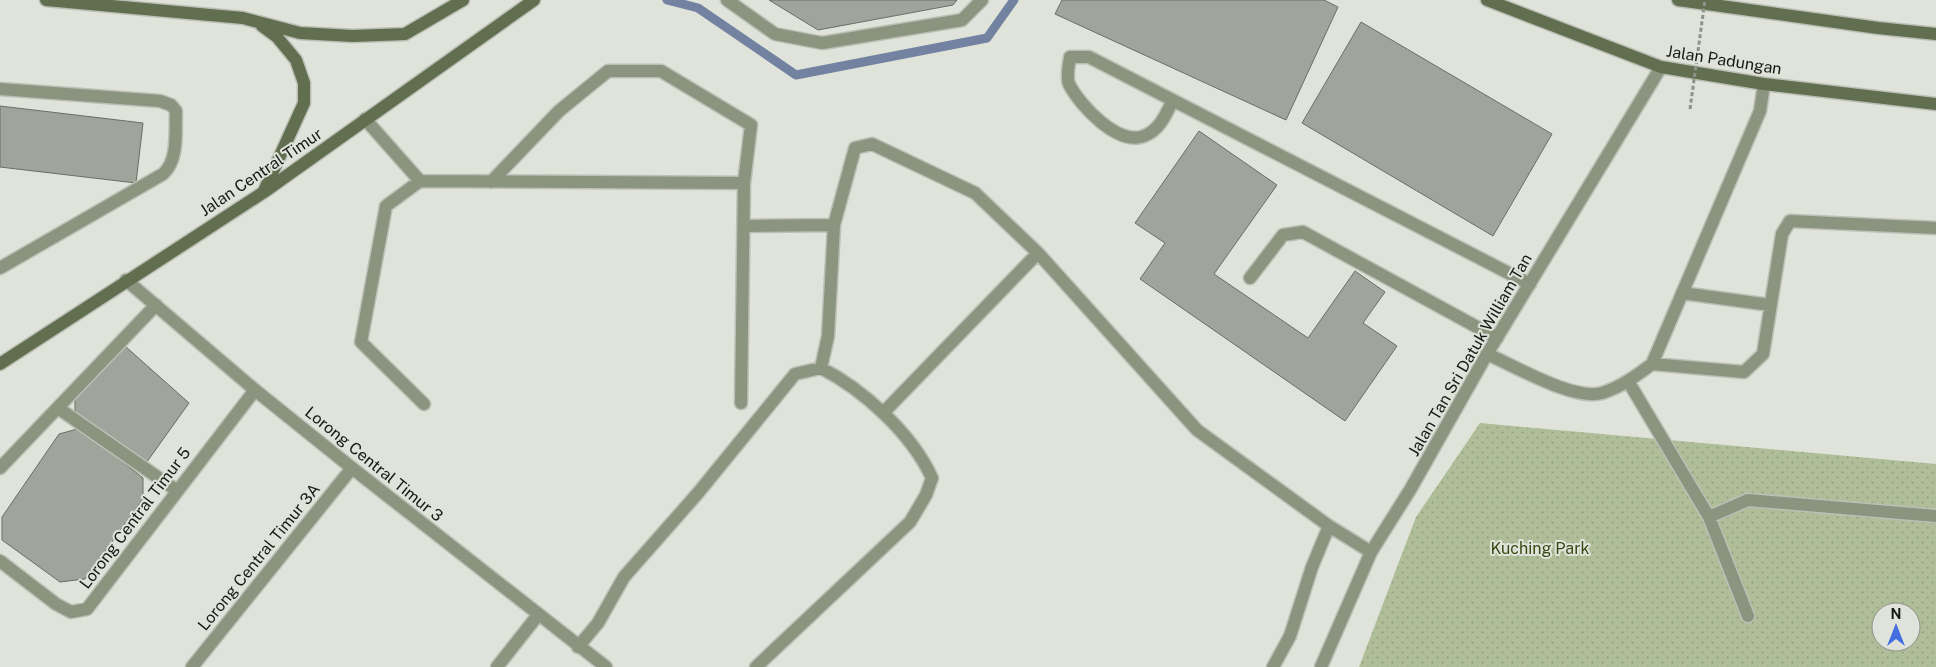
<svg xmlns="http://www.w3.org/2000/svg" width="1936" height="667" font-family="'Public Sans',sans-serif">
  <defs>
    <pattern id="park-dots" width="8" height="8" patternUnits="userSpaceOnUse" patternTransform="scale(1.25)"><rect width="8" height="8" fill="#afbe99"/><path d="M2 2h.1M6 6h.1" fill="none" stroke="#96a383" stroke-width="1.8" stroke-linecap="round"/></pattern>
  </defs>
  <rect width="100%" height="100%" fill="#dfe3d9"/>
  <path fill="url(#park-dots)" fill-rule="evenodd" d="M1480,423L1936,464V667H1359L1416,517ZM1881,612H1911V642H1881Z"/>
  <g fill="none" stroke-linecap="round" stroke-linejoin="round">
    <path stroke="#7382a1" stroke-width="9" d="M667,0L698,8L796,75L987,38L1014,0"/>
  </g>
  <path fill="#a0a49b" stroke="#6a6e65" d="M769,0H957L953,5L818,30Z
    M1062,0H1324L1338,7L1286,120L1055,14Z
    M1361,22L1552,134L1493,236L1302,123Z
    M0,106L143,123L136,183L0,167Z
    M1199,131L1277,185L1214,274L1308,338L1355,271L1385,292L1363,323L1397,346L1345,421L1140,279L1165,243L1135,223Z
    M125,346L189,403L144,466L75,414V395Z
    M81,428L143,478V499L85,579L60,582L2,540V517L59,434Z"/>
  <g fill="none" stroke-linecap="round" stroke-linejoin="round">
    <g stroke="#bbbfb6" stroke-width="15">
      <path id="service" d="M727,0L775,34L822,43L962,20L982,0
        M0,89L160,101L171,105L176,111C175,131 179,160 163,174L0,268
        M1173,100C1166,114 1160,130 1144,136C1118,146 1080,106 1069,84C1066,77 1069,65 1070,57H1089L1530,284
        M365,119L420,181
        M491,182L559,111L608,71H661L751,125L744,183L741,403
        M745,226L834,225
        M1250,278L1283,235L1303,232L1497,338
        M1682,293L1770,305
        M1487,354C1515,366 1573,401 1602,393C1621,387 1636,376 1652,364L1760,111L1764,84
        M1652,364L1744,372L1763,354L1782,234L1790,221L1936,228
        M821,368L828,336L834,225L855,148L872,144L975,193L1038,253L1197,430L1329,526L1371,552
        M1628,381L1709,517L1748,616
        M424,404L361,342L386,206L420,181L744,183
        M58,408L176,490
        M884,412L1038,253
        M0,468L156,305
        M1709,517L1748,500L1936,516
        M0,561L56,604L71,612L87,609L255,390
        M578,647L598,623L624,577L698,493L795,374L821,368C864,390 912,434 932,478L926,495L910,522L756,667
        M1273,667L1290,636L1312,567L1329,526"/>
    </g>
    <g stroke="#bbbfb6" stroke-width="15">
      <path id="minor" d="M192,667L352,468
        M497,667L538,615"/>
    </g>
    <g stroke="#bbbfb6" stroke-width="15">
      <path id="tertiary" d="M126,280L255,390L352,468L606,667
        M1321,667L1371,552L1410,490L1487,354L1661,67"/>
    </g>
    <g stroke="#bbbfb6" stroke-width="15">
      <path id="secondary" d="M46,0L243,18L300,33L353,36L405,34L463,0
        M1487,0L1661,67L1764,84L1936,104
        M1678,0L1878,28L1936,34
        M262,26L277,37L296,60L304,83V103L264,191
        M0,364L264,192L534,0"/>
    </g>
    <use href="#service" stroke="#8b947f" stroke-width="12"/>
    <use href="#minor" stroke="#8b947f" stroke-width="12"/>
    <use href="#tertiary" stroke="#8b947f" stroke-width="12"/>
    <use href="#secondary" stroke="#626e50" stroke-width="12"/>
    <path stroke="#8f928b" stroke-width="3" stroke-dasharray="4 2.5" stroke-linecap="butt" d="M1690,109L1705,0"/>
  </g>
  <g text-anchor="middle" dominant-baseline="central" stroke-width="4" stroke-linejoin="round" paint-order="stroke">
    <g font-size="16" fill="#171915" stroke="#dfe3d9">
      <text transform="translate(1724 60) rotate(9)">Jalan Padungan</text>
      <text transform="translate(261 172) rotate(-34)">Jalan Central Timur</text>
      <text transform="translate(1470 355) rotate(-60)">Jalan Tan Sri Datuk William Tan</text>
      <text transform="translate(374 464) rotate(39)">Lorong Central Timur 3</text>
      <text transform="translate(135 518) rotate(-53)">Lorong Central Timur 5</text>
      <text transform="translate(259 557) rotate(-51)">Lorong Central Timur 3A</text>
    </g>
    <g font-size="16" fill="#374812" stroke="#dfe3d9">
      <text x="1540" y="548">Kuching Park</text>
    </g>
  </g>
  <g transform="translate(1896 627)"><circle r="24" fill="#dfe3d9" stroke="#8f928b"/>
  <path d="M0-4L9 19L0 12L-9 19Z" fill="#446ee0"/>
  <text y="-8" font-size="14" font-weight="bold" text-anchor="middle" fill="#171915">N</text>
  </g>
</svg>
